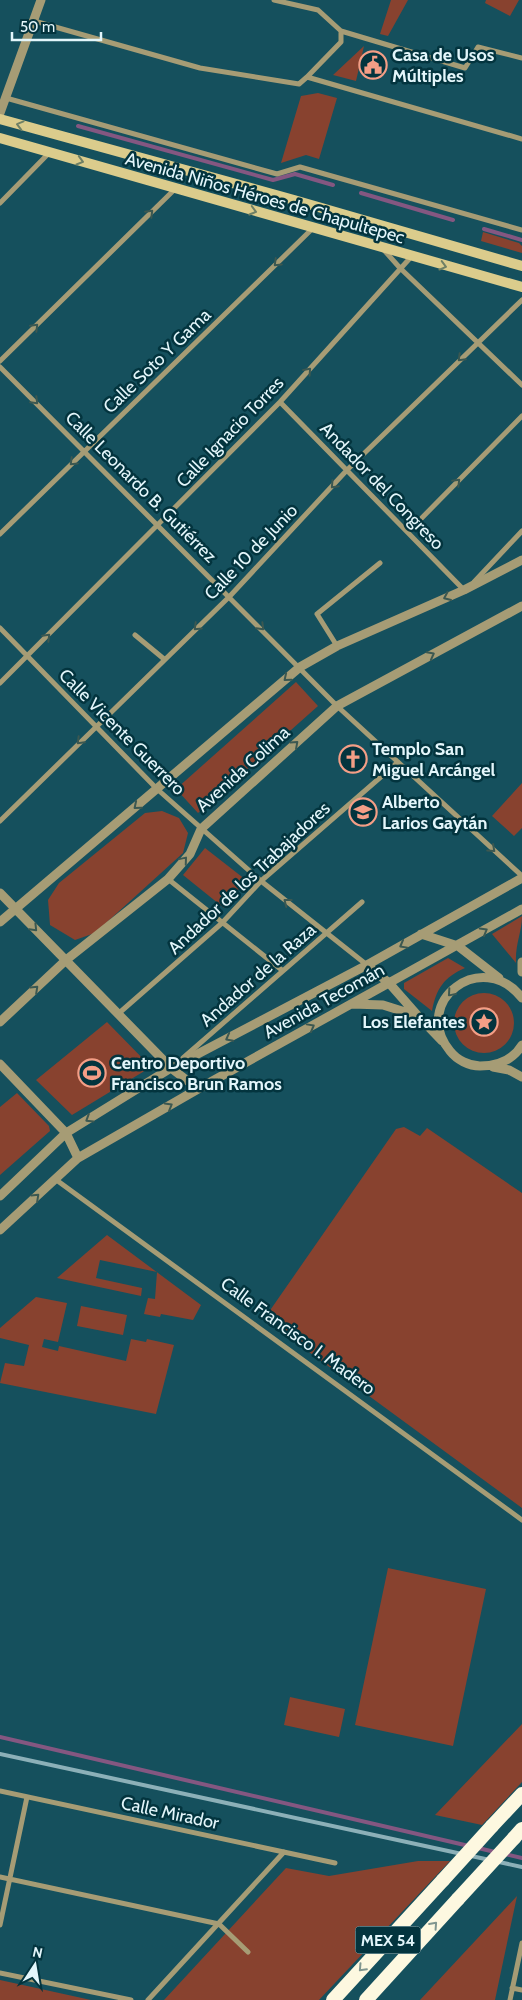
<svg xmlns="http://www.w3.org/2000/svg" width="522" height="2000" font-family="Cabin,sans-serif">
  <rect width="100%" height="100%" fill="#15505d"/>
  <path fill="#88422f" d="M391,0H408L388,36L380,34Z
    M486,0H519L510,16L485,3Z
    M364,46L356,81L333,75Z
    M318,93L337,98L319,159L306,155L281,163L301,96Z
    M483,232L519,243L522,246V253L481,241Z
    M296,682L318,706L198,813L176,789Z
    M522,783V828L514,836L492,816Z
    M162,811L179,818L188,833L183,853L95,933L75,940L50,925L48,900L59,883L145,813Z
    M205,848L246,880L224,908L183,875Z
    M522,916C522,932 515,944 516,963L492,934Z
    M448,958L465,968C444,977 436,989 432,1011L404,989V983Z
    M454 1023a30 30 0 1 1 60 0a30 30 0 1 1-60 0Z
    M107,1022L151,1067L72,1115L36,1080Z
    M17,1093L49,1126L50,1131L0,1175V1107Z
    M404,1127L420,1136L427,1128L522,1193V1508L264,1319L396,1129Z
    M107,1235L201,1305L193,1320L161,1314L160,1317L144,1314L148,1298L155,1299L157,1272L100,1260L96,1278L142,1288L141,1296L57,1278Z
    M36,1297L67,1303L58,1342L44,1339L42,1347L58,1351L59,1346L126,1361L131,1339L146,1342L147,1339L174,1345L156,1414L0,1383L5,1363L24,1366L29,1345L0,1338V1328Z
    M81,1306L127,1315L123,1335L77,1326Z
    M388,1568L486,1589L453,1746L355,1725Z
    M290,1697L345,1709L339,1737L284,1725Z
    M522,1724V1782L482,1825L435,1815Z
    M418,1861H450L319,2000H164L286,1868L329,1876Z
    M517,1896L495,2000H420Z
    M0,1980L91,2000H0Z"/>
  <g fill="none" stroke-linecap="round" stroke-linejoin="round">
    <path stroke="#845781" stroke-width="4" d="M78,126L273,180L295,174L333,185
      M361,193L453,220
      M484,229L522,240
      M0,1737L469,1846
      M478,1848L495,1852
      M505,1854L522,1858"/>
    <path stroke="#a69c75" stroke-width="5" d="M274,0L318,10L341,31L465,68L478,47L522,58
      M34,21L200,68L299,84L307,77L522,139
      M307,77L341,42V31
      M6,98L277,174L300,167L522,230
      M0,203L49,153
      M383,249L400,268L522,385
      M0,361L175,189
      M0,367L337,706L522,876
      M280,402L464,590
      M408,532L522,416
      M0,534L312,229
      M474,582L522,531
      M0,628L157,789L261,881L367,965
      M135,635L164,659
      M337,646L317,614L380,563
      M0,683L280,402L411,257
      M0,821L230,596L347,470L522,300
      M168,879L283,971
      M118,1014L222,923L261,881L398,762
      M183,1058L362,902
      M55,1179L522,1520
      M0,1791L335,1863
      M0,1877L219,1924L248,1952
      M0,1925L27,1797
      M0,1973L131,2000
      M512,1988L522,1990
      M148,2000L284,1852
      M510,2000L522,1943"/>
    <path stroke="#a69c75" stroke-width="9" d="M0,113L41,0
      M0,893L171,1068L198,1089
      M0,922L300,667L337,646L464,590L522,560
      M421,934L458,946L499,978
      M522,962V972
      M367,965L389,983L418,1016
      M522,998C482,947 410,1002 450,1051C457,1060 469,1066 480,1066C497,1066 513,1060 522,1045
      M352,1004L383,1005L418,1016L442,1041
      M0,1022L66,960L168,879L190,854L201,829L337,706L522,606
      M0,1064L66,1133L78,1158
      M493,1067L509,1070L522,1077
      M0,1196L66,1133L171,1068L367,965L522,878
      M0,1230L78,1158L198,1089L522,909"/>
    <path stroke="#dbcc8c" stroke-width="10" d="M0,119L294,200L522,266
      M0,138L522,287"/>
    <path stroke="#fdf8e0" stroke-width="14" d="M492,1826L522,1794
      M514,1838L522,1829
      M333,2000L443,1880
      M366,2000L458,1899"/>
    <path stroke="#8cb0b8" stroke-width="4" d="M0,1754L522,1867"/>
    <path stroke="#fdf8e0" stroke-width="14" d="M443,1880L492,1826
      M458,1899L514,1838"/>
  </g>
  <defs><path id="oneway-chevron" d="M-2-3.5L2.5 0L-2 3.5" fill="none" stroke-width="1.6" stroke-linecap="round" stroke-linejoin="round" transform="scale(1.25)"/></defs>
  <g stroke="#6f8065">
    <use href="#oneway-chevron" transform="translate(20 125) rotate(-165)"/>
    <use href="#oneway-chevron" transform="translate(80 161) rotate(16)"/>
    <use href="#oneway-chevron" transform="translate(253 211) rotate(16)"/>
    <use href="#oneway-chevron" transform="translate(443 266) rotate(15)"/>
  </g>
  <g stroke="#3c5851">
    <use href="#oneway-chevron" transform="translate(150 213) rotate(-45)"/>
    <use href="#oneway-chevron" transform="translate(277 263) rotate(136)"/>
    <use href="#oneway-chevron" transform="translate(35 327) rotate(-45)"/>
    <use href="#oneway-chevron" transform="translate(461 358) rotate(135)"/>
    <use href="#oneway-chevron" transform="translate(308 371) rotate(-48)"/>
    <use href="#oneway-chevron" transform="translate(35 401) rotate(45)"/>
    <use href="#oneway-chevron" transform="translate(73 462) rotate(136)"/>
    <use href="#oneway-chevron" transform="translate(457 482) rotate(-45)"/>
    <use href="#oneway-chevron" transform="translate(334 485) rotate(133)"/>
    <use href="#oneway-chevron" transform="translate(447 597) rotate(156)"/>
    <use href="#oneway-chevron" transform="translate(197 627) rotate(136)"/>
    <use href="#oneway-chevron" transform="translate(261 627) rotate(45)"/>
    <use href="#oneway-chevron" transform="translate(47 637) rotate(-45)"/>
    <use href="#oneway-chevron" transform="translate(431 655) rotate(-28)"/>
    <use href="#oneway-chevron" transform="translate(287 678) rotate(140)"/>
    <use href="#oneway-chevron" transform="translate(80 741) rotate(135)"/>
    <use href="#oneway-chevron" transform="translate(295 744) rotate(-42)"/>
    <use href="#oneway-chevron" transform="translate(137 806) rotate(140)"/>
    <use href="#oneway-chevron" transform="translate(492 849) rotate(42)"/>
    <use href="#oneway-chevron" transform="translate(184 860) rotate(-50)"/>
    <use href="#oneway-chevron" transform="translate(287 902) rotate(-142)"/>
    <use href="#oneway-chevron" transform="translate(34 928) rotate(46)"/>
    <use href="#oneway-chevron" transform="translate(484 931) rotate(-30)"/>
    <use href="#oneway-chevron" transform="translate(403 945) rotate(151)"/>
    <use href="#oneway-chevron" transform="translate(35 989) rotate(-43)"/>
    <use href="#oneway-chevron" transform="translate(451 993) rotate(131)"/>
    <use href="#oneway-chevron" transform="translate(311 1027) rotate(-29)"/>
    <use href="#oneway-chevron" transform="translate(229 1038) rotate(152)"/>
    <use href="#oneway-chevron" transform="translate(169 1106) rotate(-30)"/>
    <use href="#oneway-chevron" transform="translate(89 1119) rotate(148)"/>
    <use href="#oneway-chevron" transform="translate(36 1197) rotate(-43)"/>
  </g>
  <g stroke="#80968f">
    <use href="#oneway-chevron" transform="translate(434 1925) rotate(-48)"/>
    <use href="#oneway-chevron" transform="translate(362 1968) rotate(133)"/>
  </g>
  <defs>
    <g id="civic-ring" transform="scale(1.4375)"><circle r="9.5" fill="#03343e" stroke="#f49e86" stroke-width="1.5"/><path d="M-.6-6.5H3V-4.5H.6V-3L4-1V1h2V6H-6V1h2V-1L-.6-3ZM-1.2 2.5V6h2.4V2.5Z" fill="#f49e86"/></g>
    <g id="church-ring" transform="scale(1.4375)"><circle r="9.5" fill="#03343e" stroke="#f49e86" stroke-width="1.5"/><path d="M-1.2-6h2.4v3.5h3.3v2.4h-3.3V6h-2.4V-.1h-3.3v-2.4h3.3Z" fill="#f49e86"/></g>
    <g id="school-ring" transform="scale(1.4375)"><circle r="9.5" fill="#03343e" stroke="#f49e86" stroke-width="1.5"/><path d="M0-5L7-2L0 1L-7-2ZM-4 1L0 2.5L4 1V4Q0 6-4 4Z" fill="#f49e86"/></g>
    <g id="sight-ring" transform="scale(1.4375)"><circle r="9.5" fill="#03343e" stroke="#f49e86" stroke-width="1.5"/><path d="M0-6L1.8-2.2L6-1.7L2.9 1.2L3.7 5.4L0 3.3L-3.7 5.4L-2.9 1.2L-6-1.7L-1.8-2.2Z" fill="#f49e86"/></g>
    <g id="stadium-ring" transform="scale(1.4375)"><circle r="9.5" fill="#03343e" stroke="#f49e86" stroke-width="1.5"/><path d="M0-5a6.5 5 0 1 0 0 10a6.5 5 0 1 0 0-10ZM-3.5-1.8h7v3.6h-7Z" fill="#f49e86"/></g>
  </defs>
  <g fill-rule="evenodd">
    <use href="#civic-ring" x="373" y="65"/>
    <use href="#church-ring" x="353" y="759"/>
    <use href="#school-ring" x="363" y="812"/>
    <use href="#sight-ring" x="484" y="1022"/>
    <use href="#stadium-ring" x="92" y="1073"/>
  </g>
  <g text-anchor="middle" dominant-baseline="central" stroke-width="5" stroke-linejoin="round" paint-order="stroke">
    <rect fill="#03343e" stroke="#a0bcc2" stroke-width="1" x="355.5" y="1926.5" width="65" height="27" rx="4"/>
    <g font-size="16" font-weight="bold" fill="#e3f6fb">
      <text x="388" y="1940">MEX 54</text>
    </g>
    <g font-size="18" font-weight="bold" fill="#e3f6fb" stroke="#03343e" text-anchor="start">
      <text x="392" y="55">Casa de Usos<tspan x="392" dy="21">Múltiples</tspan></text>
      <text x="372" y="749">Templo San<tspan x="372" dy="21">Miguel Arcángel</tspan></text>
      <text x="382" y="802">Alberto<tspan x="382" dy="21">Larios Gaytán</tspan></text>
      <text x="465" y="1022" text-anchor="end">Los Elefantes</text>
      <text x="111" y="1063">Centro Deportivo<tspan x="111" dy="21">Francisco Brun Ramos</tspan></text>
    </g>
    <g font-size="18" fill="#e3f6fb" stroke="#03343e">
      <text transform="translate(265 198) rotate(16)">Avenida Niños Héroes de Chapultepec</text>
      <text transform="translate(157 361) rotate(-44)">Calle Soto Y Gama</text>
      <text transform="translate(230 432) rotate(-46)">Calle Ignacio Torres</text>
      <text transform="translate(382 486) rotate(46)">Andador del Congreso</text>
      <text transform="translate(141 487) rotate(45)">Calle Leonardo B. Gutiérrez</text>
      <text transform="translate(251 552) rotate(-46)">Calle 10 de Junio</text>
      <text transform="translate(122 732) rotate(45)">Calle Vicente Guerrero</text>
      <text transform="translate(243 769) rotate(-42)">Avenida Colima</text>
      <text transform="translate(249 878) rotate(-43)">Andador de los Trabajadores</text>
      <text transform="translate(258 975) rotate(-41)">Andador de la Raza</text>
      <text transform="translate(324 1001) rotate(-29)">Avenida Tecomán</text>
      <text transform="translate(298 1336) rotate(36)">Calle Francisco I. Madero</text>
      <text transform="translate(170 1813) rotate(12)">Calle Mirador</text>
    </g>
  </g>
  <g transform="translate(35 1965) rotate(12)" stroke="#03343e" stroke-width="4" paint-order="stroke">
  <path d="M0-4L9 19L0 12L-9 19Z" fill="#e3f6fb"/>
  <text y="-8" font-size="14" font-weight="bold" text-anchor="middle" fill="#e3f6fb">N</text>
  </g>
  <path d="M12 32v8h89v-8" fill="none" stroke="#e3f6fb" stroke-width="2.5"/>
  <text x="20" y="32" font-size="15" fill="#e3f6fb" stroke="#03343e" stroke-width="4" paint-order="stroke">50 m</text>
</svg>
